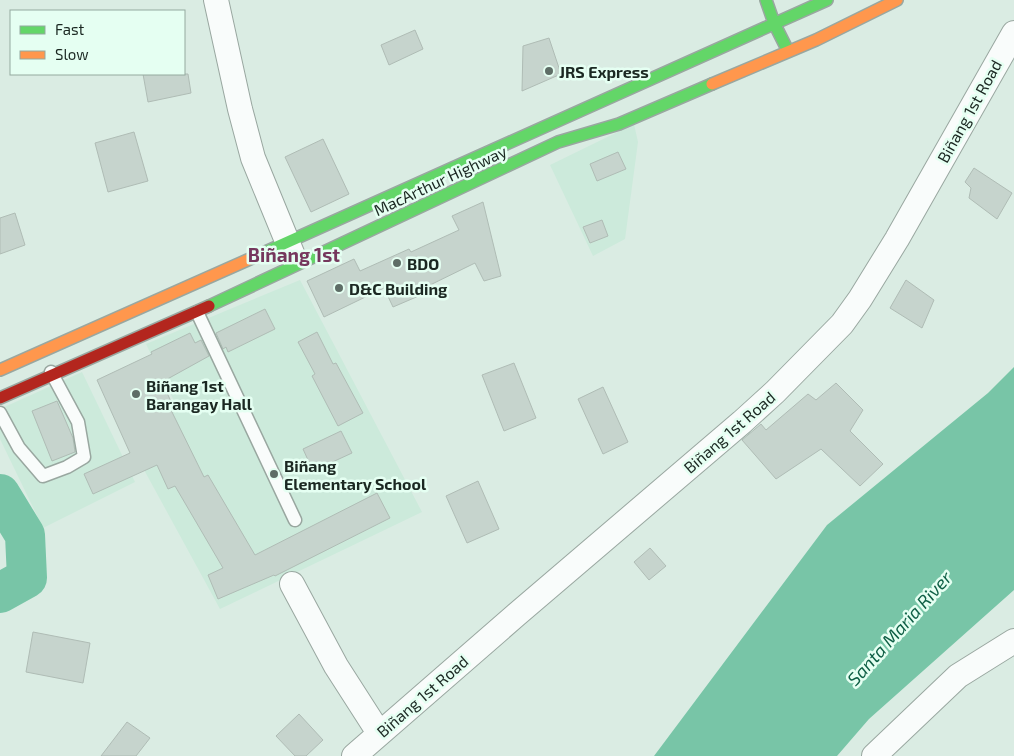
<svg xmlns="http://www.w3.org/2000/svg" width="1014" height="756" font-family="'Exo 2',sans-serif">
  <rect width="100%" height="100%" fill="#daece3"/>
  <path fill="#cceadb" d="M634,124L638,142L625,239L593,256L550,165Z
    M300,280L422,512L220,609L125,435L178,409L146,344Z
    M82,372L135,482L43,528L0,439V409Z"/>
  <path fill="#78c5a7" d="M1014,367V590L869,719L837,756H654L827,525L988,393Z"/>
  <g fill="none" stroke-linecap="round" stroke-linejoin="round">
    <path stroke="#78c5a7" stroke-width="40" d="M0,494L25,535L27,578L0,593"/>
  </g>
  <path fill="#c6d4cd" stroke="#afbcb5" d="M415,30L423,49L389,65L381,45Z
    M549,38L561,74L522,91L523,46Z
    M143,74H188L191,93L148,102Z
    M134,132L148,181L108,192L95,143Z
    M323,139L349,194L311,212L285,157Z
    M618,152L626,169L597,181L590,164Z
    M974,168L1012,193L997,219L969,198L971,188L965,182Z
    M483,202L501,276L484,281L475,263L426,287L428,292L393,307L384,288L324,317L307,281L354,259L360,271L409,249L411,252L459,230L452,216Z
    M15,213L25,245L0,254V218Z
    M602,220L608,236L590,243L583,227Z
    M906,280L934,300L922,328L890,308Z
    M265,309L275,329L228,352L226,347L223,349L216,333Z
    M317,332L333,364L336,363L363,413L338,426L312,376L315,374L298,342Z
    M190,333L195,343L201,340L209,356L162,382L174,408L171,410L204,477L208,475L255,555L377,493L390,518L275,576L274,575L218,599L208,575L223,568L175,486L168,489L157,465L93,494L84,474L130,453L97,380L152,354L151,352Z
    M514,363L536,418L504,431L482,375Z
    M836,383L863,410L850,431L883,464L860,486L821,449L776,479L742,440L761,424L766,430L808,394L816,400Z
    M603,387L628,442L603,454L578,399Z
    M57,401L73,438L75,452L52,461L32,411Z
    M341,431L352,453L313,471L303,449Z
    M478,481L499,529L467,543L446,496Z
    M650,548L666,566L649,580L634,562Z
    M33,632L90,643L83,683L26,672Z
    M299,714L323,740L306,756H295L276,736Z
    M127,722L150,738L136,756H101Z"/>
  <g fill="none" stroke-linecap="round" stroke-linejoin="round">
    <g stroke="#99a7a0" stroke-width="15">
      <path id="lane" d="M197,312L295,520
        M0,413L19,448L43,476L67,467L84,457L78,422L51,372"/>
    </g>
    <g stroke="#99a7a0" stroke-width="26">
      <path id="street" d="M216,0L240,109L253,158L294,258
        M292,584L336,666L379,733
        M354,756L516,615L742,422L775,392L842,324L860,299L897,239L1014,33
        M874,756L958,676L1014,641"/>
    </g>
    <g stroke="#99a7a0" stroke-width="14">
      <path id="fast" d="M766,0L774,23L788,51
        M261,254L827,0
        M209,306L558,142L619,124L712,84"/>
    </g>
    <g stroke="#99a7a0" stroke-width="14">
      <path id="slow" d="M712,84L816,40L897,0
        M0,370L261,254"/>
    </g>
    <g stroke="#99a7a0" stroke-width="14">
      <path id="jam" d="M0,398L209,306"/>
    </g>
    <use href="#lane" stroke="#f9fcfb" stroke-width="12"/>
    <use href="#street" stroke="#f9fcfb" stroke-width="24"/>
    <use href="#fast" stroke="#63d668" stroke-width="11"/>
    <use href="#slow" stroke="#ff974d" stroke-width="11"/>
    <use href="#jam" stroke="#b3261e" stroke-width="11"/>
  </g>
  <g fill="#5e6d66" stroke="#e5fff2" stroke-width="2">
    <circle cx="549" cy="71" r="5"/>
    <circle cx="397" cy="263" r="5"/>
    <circle cx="339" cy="288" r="5"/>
    <circle cx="136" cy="394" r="5"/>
    <circle cx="274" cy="474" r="5"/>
  </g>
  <g text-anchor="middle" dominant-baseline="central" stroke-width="5" stroke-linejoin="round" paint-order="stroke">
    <g font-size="16" font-weight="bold" fill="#1b2822" stroke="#e5fff2" text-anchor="start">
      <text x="559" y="71">JRS Express</text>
      <text x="407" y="263">BDO</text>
      <text x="349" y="288">D&amp;C Building</text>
      <text x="146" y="385">Biñang 1st<tspan x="146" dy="18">Barangay Hall</tspan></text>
      <text x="284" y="465">Biñang<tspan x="284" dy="18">Elementary School</tspan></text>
    </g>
    <g font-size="16" fill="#1b2822" stroke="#e5fff2">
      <text transform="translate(969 111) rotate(-61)">Biñang 1st Road</text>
      <text transform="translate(440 180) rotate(-25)">MacArthur Highway</text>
      <text transform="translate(729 432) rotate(-41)">Biñang 1st Road</text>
      <text transform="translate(422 696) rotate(-41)">Biñang 1st Road</text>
    </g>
    <g font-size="18" font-style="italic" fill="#0e5f45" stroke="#e5fff2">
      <text transform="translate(899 628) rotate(-48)">Santa Maria River</text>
    </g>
    <g font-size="19" font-weight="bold" fill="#75375d" stroke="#e5fff2">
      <text x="294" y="254">Biñang 1st</text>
    </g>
  </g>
  <rect x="10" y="10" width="175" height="65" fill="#e5fff2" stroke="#94a99f"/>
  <rect x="20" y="26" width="25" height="8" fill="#63d668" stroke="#94a99f"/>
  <text x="55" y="35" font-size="15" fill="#1b2822">Fast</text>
  <rect x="20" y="51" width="25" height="8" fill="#ff974d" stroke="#94a99f"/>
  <text x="55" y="60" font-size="15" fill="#1b2822">Slow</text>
</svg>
